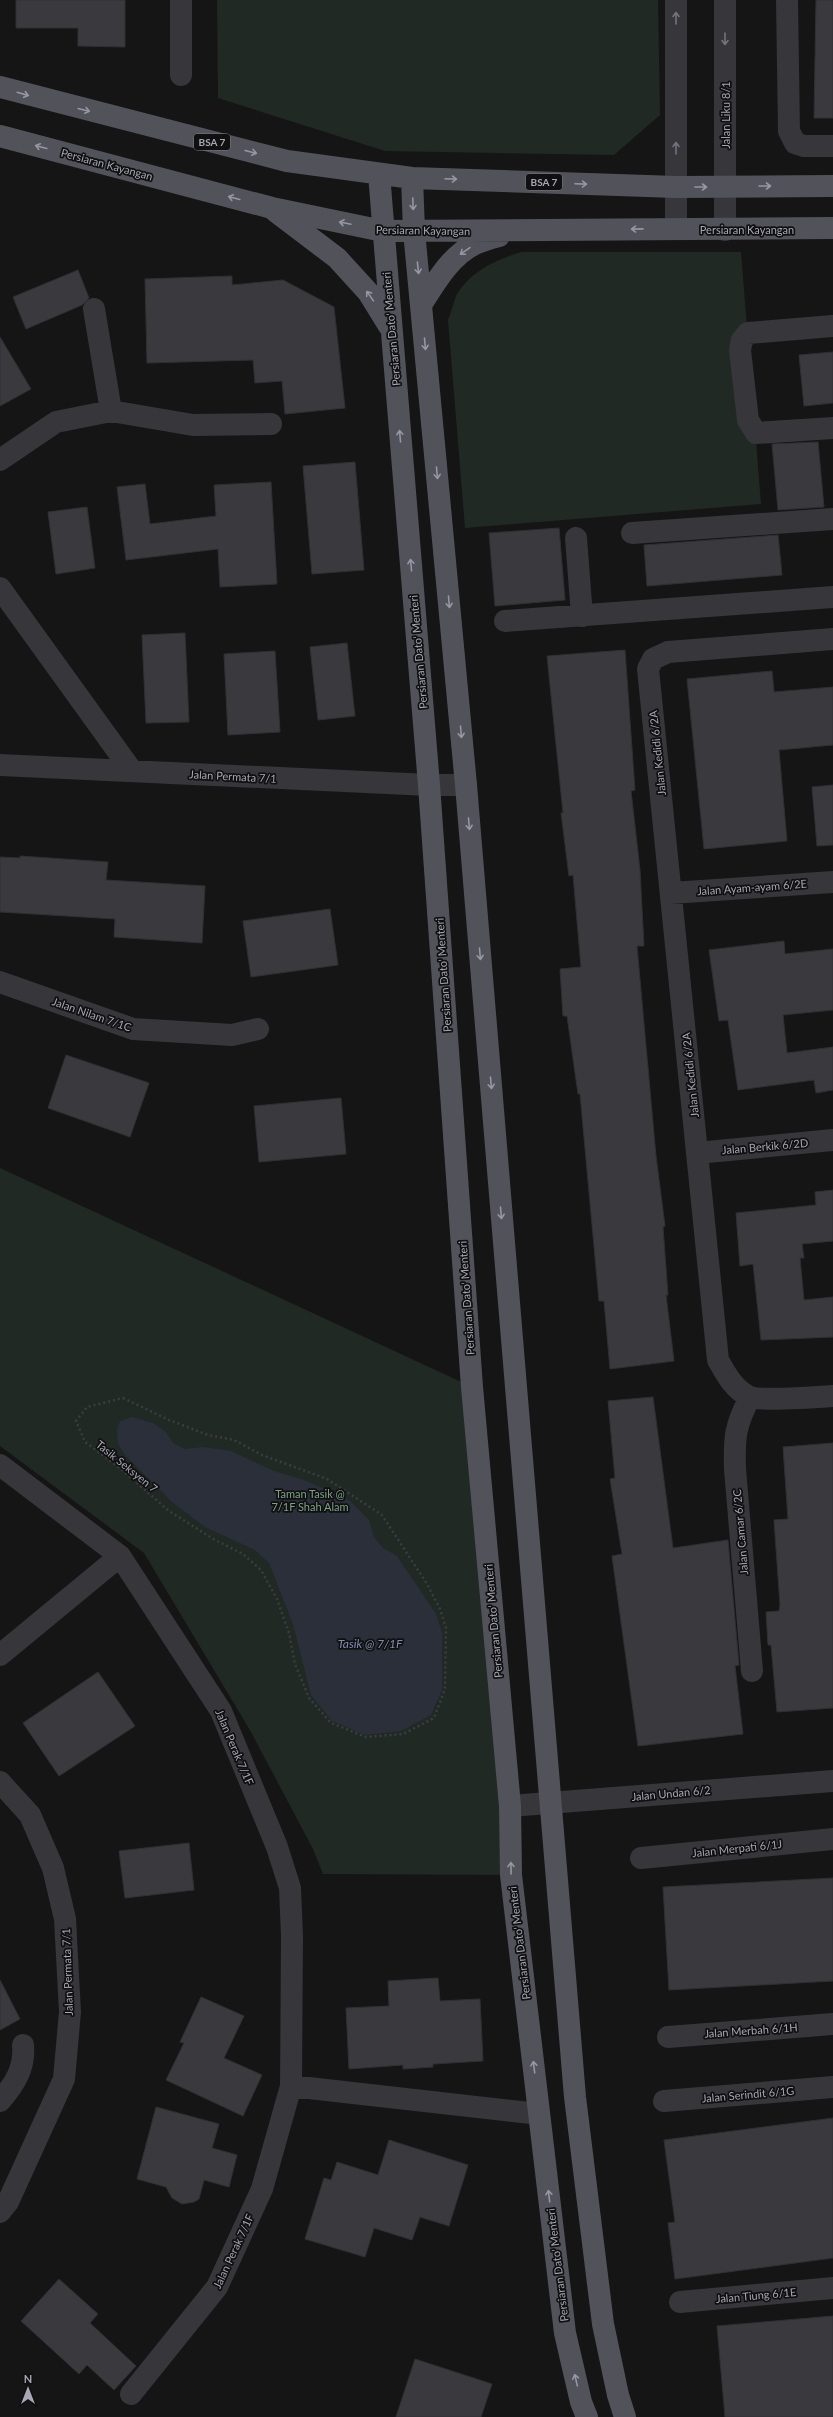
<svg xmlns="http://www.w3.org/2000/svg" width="833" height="2417" font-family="Lato,sans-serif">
  <rect width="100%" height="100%" fill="#151516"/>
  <path fill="#212924" d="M217,0H658L660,115L614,155L385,151L218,98Z
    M522,252H741L761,504L465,528L448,320C451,313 453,304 456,296C469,272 497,259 522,252Z
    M0,1168L472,1387L511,1875L323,1874L313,1849L251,1732L144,1553L0,1446Z"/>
  <path fill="#2b2f3a" d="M132,1417L153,1423L166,1432L173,1443L185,1449L203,1447L231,1451L274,1471L304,1480L349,1500L369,1520L374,1537L383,1548L397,1556L436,1614L442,1633V1690L431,1715L401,1731L365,1735L332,1721L311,1695L293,1624L269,1563L255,1550L205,1527L172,1502L124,1454L118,1443L117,1429L120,1421Z"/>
  <path fill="#3a3a3e" stroke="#302f32" d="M16,0H125V47L78,46V28H16Z
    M816,0H833V118H814Z
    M78,270L89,298L82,305L26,329L13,297Z
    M232,276V285L283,280L334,307L345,408L285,414L282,381L255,383L253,360L147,363L145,279Z
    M0,337L31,389L0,406Z
    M833,352V403L804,406L799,355Z
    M818,442L824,507L778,510L772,444Z
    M355,462L364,570L312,574L303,466Z
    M271,482L277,584L220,587L218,549L126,560L117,487L145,484L150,524L216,516L214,485Z
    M87,507L95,568L56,574L48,512Z
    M559,528L565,600L495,606L489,533Z
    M778,535L782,575L647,586L644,545Z
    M185,633L189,722L146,723L142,635Z
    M347,643L355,716L318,720L310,647Z
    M625,650L635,790L631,791L640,870L644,946H637L656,1156L665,1226L663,1227L668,1295H666L674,1361L610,1369L604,1301H599L580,1094H578L567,1016H563L560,969L581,967L573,875L569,876L561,813H563L547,656Z
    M275,651L280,732L228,735L224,654Z
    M772,671L774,692L833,687V745L779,750L787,841L704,849L687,679Z
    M833,785V845L817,846L812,787Z
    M20,856L108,862L106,880L205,886L202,943L114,937L115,919L0,912V857L20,858Z
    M330,909L338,965L251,977L243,921Z
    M784,941L785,954L833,949V1010L783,1015L787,1053L833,1047V1090L816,1093L814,1080L738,1090L728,1020L719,1021L709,950Z
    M66,1055L149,1083L130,1137L48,1108Z
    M341,1098L346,1154L259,1162L254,1106Z
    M833,1190V1241L802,1244L804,1258H800L804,1300L833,1297V1337L761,1340L753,1264L740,1266L736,1213L816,1205L815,1192Z
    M653,1397L673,1548L728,1540L739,1665L735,1666L743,1734L638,1746L612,1556L622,1554L610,1479L615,1478L608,1401Z
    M833,1443V1708L777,1712L771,1645H768L766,1612L779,1611L780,1605L774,1520L788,1519L783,1447Z
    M98,1672L135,1726L59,1776L23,1723Z
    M189,1843L194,1890L125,1898L119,1851Z
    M833,1878V1981L669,1990L663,1887Z
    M438,1978L440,2001L480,1999L483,2061L433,2064V2067L403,2069V2065L349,2069L346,2008L389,2006L388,1981Z
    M0,1980L20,2019L0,2030Z
    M201,1997L244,2016L224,2058L262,2075L243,2116L166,2080L184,2043L180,2042Z
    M156,2107L219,2124L212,2148L237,2155L229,2187L204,2180L199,2199L194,2202L182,2204L172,2198L166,2187L137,2179Z
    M833,2118V2258L675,2279L668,2223L675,2222L664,2140Z
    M389,2140L468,2165L449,2226L420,2217L412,2240L374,2228L365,2257L305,2239L324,2178L331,2180L337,2162L378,2175Z
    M59,2279L98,2314L90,2323L136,2366L114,2390L87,2365L79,2374L21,2321Z
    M833,2316V2417H725L717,2326Z
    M415,2359L492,2384L481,2417H396Z"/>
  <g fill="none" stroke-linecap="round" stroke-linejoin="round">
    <path stroke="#3c3c42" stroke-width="2.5" stroke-dasharray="2 3" stroke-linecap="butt" d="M123,1398L169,1420L208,1435L234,1440L262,1455L327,1479L382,1515L427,1584L440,1609L446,1628L445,1689L434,1718L403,1734L366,1737L331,1723L309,1698L295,1664L289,1633L277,1599L261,1570L243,1554L215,1540L169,1511L121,1469L85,1442L76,1421L87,1407Z"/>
    <path stroke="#36363b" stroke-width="22" d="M181,0V75
      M787,0L789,131L795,143L804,146H833
      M676,229V0
      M725,230V0
      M94,309L111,411
      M833,326L748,333L742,340L740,350L748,420L756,433L833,428
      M0,460L56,422L111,411L193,425L271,424
      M632,533L833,519
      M576,538L582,616
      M0,588L132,771
      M505,621L833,597
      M833,639L668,652L653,659L648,669L718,1360C726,1374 734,1390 750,1397C760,1401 819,1397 833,1396
      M0,765L429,785H466
      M671,893L833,882
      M0,982L133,1029L232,1035L258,1029
      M697,1153L833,1140
      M750,1397C735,1426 734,1437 735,1469L752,1671
      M0,1465L120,1556L221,1711L277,1847L290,1888L292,1936L291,2086L262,2189L217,2287L131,2394
      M0,1655L120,1556
      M0,1782L30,1815L53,1868L65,1919L70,2012L64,2079L8,2202L0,2212
      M510,1806L833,1781
      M641,1858L833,1839
      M668,2037L833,2024
      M291,2086L539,2114
      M0,2101C15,2084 25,2068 23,2045
      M664,2101L833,2087
      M680,2302L833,2288"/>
    <path stroke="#52525a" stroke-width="22" d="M0,87L287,161L412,178L676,187L833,186
      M0,136L272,208L383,231L833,228
      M379,174L429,785L472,1387L510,1806L511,1875L565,2333L581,2402L587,2417
      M412,178L414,231L466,785L575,2097L603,2324L618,2395L625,2417
      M275,211L337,258L368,292L389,326
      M421,305C435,283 451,255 475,244C483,240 491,238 499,236"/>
  </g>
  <defs><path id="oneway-shaft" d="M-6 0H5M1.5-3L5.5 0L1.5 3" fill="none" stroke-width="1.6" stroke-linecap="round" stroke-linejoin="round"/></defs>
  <g stroke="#74747f">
    <use href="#oneway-shaft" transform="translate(676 18) rotate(-90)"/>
    <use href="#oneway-shaft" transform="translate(725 39) rotate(90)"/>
    <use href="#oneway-shaft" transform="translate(676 148) rotate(-90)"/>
  </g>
  <g stroke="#9696a4">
    <use href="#oneway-shaft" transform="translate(23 94) rotate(16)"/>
    <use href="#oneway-shaft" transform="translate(84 110) rotate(14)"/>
    <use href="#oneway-shaft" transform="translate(41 147) rotate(-165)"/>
    <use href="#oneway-shaft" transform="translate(251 152) rotate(14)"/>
    <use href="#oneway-shaft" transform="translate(451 179) rotate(2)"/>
    <use href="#oneway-shaft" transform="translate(581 184) rotate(2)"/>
    <use href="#oneway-shaft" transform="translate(765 186)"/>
    <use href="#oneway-shaft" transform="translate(701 187)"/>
    <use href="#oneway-shaft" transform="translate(234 198) rotate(-165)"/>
    <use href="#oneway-shaft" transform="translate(413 204) rotate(88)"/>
    <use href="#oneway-shaft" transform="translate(345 223) rotate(-168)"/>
    <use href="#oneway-shaft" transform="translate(637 229) rotate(179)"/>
    <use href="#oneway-shaft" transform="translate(465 251) rotate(145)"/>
    <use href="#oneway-shaft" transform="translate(418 268) rotate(84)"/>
    <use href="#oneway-shaft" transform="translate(370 296) rotate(-125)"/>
    <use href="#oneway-shaft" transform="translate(425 344) rotate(85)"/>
    <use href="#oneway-shaft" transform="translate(400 436) rotate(-95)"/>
    <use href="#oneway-shaft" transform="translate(437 473) rotate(85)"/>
    <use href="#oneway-shaft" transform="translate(411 565) rotate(-95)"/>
    <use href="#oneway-shaft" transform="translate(449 602) rotate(85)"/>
    <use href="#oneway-shaft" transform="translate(461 732) rotate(85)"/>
    <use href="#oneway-shaft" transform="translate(469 824) rotate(85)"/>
    <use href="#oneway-shaft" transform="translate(480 954) rotate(85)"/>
    <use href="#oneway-shaft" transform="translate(491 1083) rotate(85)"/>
    <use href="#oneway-shaft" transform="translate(501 1213) rotate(85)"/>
    <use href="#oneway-shaft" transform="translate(511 1868) rotate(-91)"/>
    <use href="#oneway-shaft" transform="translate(534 2067) rotate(-97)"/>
    <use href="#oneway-shaft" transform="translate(549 2196) rotate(-97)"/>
    <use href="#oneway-shaft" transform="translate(576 2380) rotate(-103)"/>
  </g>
  <g text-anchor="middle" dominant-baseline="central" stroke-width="3.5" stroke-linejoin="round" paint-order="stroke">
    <g fill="#101011" stroke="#7a7a84" stroke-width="1">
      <rect x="194" y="134" width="36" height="16" rx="3"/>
      <rect x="526" y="174" width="36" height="16" rx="3"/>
    </g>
    <g font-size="10" font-weight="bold" fill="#a7a7b6">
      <text x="212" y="142">BSA 7</text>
      <text x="544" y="182">BSA 7</text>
    </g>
    <g font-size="11" fill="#a7a7b6" stroke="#101011">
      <text transform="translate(725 115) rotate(-90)">Jalan Liku 8/1</text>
      <text transform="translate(107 164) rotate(15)">Persiaran Kayangan</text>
      <text x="747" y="229">Persiaran Kayangan</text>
      <text transform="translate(423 230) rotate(1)">Persiaran Kayangan</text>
      <text transform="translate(391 329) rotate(-95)">Persiaran Dato' Menteri</text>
      <text transform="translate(418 652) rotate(-95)">Persiaran Dato' Menteri</text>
      <text transform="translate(657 753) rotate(-96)">Jalan Kedidi 6/2A</text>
      <text transform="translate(233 776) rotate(3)">Jalan Permata 7/1</text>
      <text transform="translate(752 887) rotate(-4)">Jalan Ayam-ayam 6/2E</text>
      <text transform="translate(443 975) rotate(-94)">Persiaran Dato' Menteri</text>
      <text transform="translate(92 1014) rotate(19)">Jalan Nilam 7/1C</text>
      <text transform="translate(690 1075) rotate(-96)">Jalan Kedidi 6/2A</text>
      <text transform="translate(765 1146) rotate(-5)">Jalan Berkik 6/2D</text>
      <text transform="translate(466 1298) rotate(-94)">Persiaran Dato' Menteri</text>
      <text transform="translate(127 1466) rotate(39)">Tasik Seksyen 7</text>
      <text transform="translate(740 1532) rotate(-95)">Jalan Camar 6/2C</text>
      <text transform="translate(493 1621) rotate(-95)">Persiaran Dato' Menteri</text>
      <text transform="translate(235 1747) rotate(67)">Jalan Perak 7/1F</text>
      <text transform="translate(671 1793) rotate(-5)">Jalan Undan 6/2</text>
      <text transform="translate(737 1848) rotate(-6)">Jalan Merpati 6/1J</text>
      <text transform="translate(519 1943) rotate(-97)">Persiaran Dato' Menteri</text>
      <text transform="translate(67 1972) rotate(-92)">Jalan Permata 7/1</text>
      <text transform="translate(751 2030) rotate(-4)">Jalan Merbah 6/1H</text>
      <text transform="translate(748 2094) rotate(-5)">Jalan Serindit 6/1G</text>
      <text transform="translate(233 2251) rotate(-65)">Jalan Perak 7/1F</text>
      <text transform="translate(557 2265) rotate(-97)">Persiaran Dato' Menteri</text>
      <text transform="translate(756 2295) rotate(-5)">Jalan Tiung 6/1E</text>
    </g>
    <g font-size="11" fill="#7ea18a" stroke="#101011">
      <text x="310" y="1493">Taman Tasik @<tspan x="310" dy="13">7/1F Shah Alam</tspan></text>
    </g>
    <g font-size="12" font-style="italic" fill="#7f8cb0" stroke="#101011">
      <text x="370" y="1643">Tasik @ 7/1F</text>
    </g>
  </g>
  <g transform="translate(28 2389)" stroke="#101011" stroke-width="3" paint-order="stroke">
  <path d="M0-3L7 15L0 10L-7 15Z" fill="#a7a7b6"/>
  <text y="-6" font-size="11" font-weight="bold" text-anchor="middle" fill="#a7a7b6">N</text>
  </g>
</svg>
